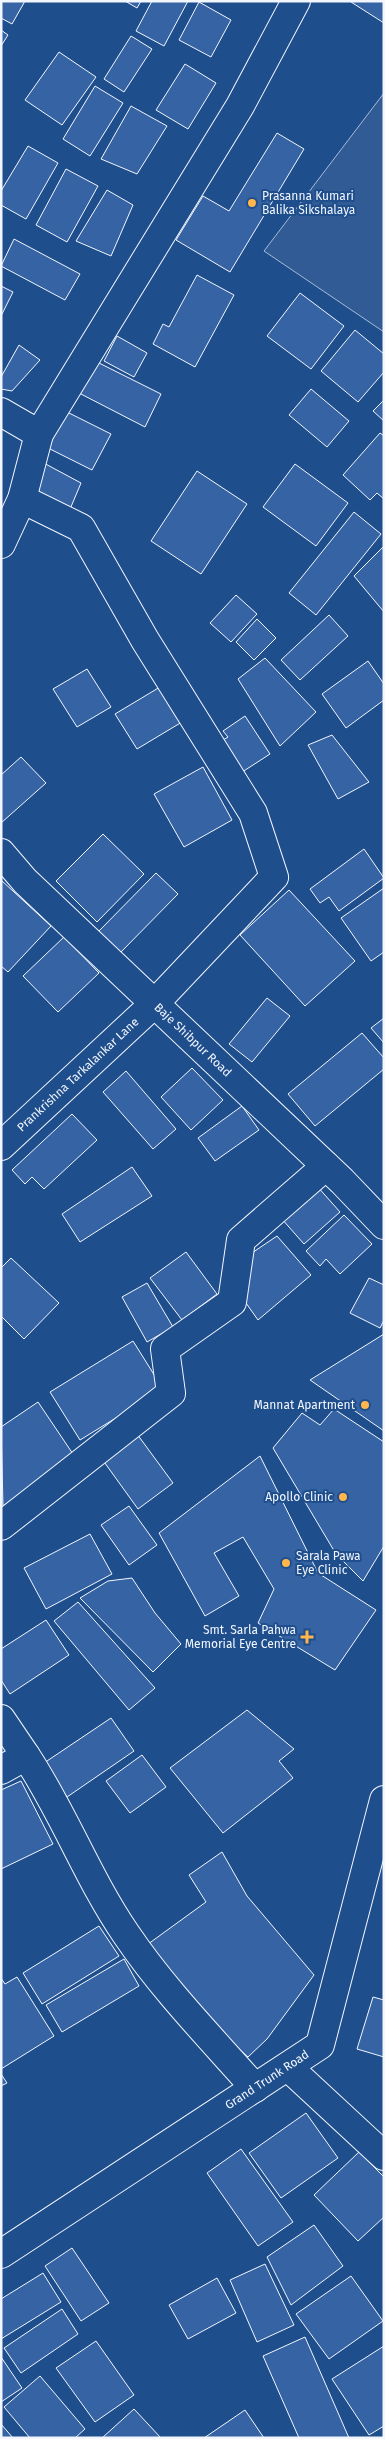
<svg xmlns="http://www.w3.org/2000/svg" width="385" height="2439" font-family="'Fira Sans',sans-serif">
  <rect width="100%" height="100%" fill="#1f4e8c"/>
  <path fill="#305b95" stroke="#a8bbd7" d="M384,93V332L264,251Z"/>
  <path fill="#3563a3" stroke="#f2f6ff" d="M1,1H25L12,24L1,18Z
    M125,1H141L137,8Z
    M152,1H188L164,46L136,31Z
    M352,1H384V23L351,2Z
    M199,2L231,20L211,57L179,40Z
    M1,30L8,35L1,46Z
    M131,36L152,49L124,92L104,79Z
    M59,52L96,77L62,125L25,100Z
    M185,64L216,83L188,129L156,110Z
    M95,86L123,103L90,156L63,139Z
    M131,106L167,126L137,174L101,159Z
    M277,133L304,149L230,272L176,240L203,196L229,211Z
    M28,146L58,163L26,219L1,205V191Z
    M66,169L98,186L67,242L36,225Z
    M107,190L133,205L111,256L76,241Z
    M14,239L80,274L65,300L1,266Z
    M197,275L234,295L195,367L153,344L163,324L169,327Z
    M1,286L13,292L1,316Z
    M300,293L344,326L311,369L267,336Z
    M355,330L384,354V372L358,402L321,371Z
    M117,336L147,353L134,377L104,361Z
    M19,345L40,360L12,391L1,389V377Z
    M95,361L161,394L145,427L79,393Z
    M311,389L349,421L327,447L289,415Z
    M384,400V421L373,411Z
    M67,412L111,434L92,470L48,448Z
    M380,433L384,436V499L377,493L370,500L343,475Z
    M40,461L81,483L68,514L30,493Z
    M295,464L348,503L316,546L263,507Z
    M197,471L247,504L201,574L151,541Z
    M354,512L381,534L316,615L289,593Z
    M384,546V612L354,576Z
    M236,595L257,614L231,642L210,623Z
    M329,615L348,636L300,680L281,660Z
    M257,619L276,638L254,660L236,642Z
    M265,658L316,712L280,746L238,679Z
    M368,661L384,684V700L346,728L322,694Z
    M87,669L111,707L77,727L53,689Z
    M165,684L187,719L137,749L115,714Z
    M245,716L270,754L236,776L215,745L228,737L223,731Z
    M332,735L369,782L338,799L308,745Z
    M21,757L46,783L1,823V775Z
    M203,767L232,820L184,847L154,794Z
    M103,834L144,874L97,922L56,881Z
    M364,849L384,878L339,911L329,897L320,903L310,889Z
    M156,873L178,894L120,953L98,932Z
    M1,880L51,926L8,972L1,966Z
    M384,888V952L371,961L341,918Z
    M289,890L355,961L305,1006L240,935Z
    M64,937L99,973L58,1012L23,976Z
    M267,998L290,1016L252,1062L229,1044Z
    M384,1018V1043L371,1028Z
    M362,1033L384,1058V1069L315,1126L288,1094Z
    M192,1068L223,1100L191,1130L161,1097Z
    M126,1071L176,1129L153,1149L103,1092Z
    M242,1106L259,1130L215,1161L198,1138Z
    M72,1114L97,1140L44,1189L32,1177L25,1184L12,1170Z
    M132,1167L152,1196L80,1242L62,1214Z
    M316,1185L340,1212L304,1244L281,1218Z
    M344,1215L372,1244L340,1274L326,1259L320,1266L306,1251Z
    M277,1236L311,1275L258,1320L241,1296L246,1257Z
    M186,1252L217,1294L182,1320L150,1278Z
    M11,1258L59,1303L24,1339L1,1316V1268Z
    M369,1278L384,1285V1320L380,1328L350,1313Z
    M147,1283L173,1327L147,1342L122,1297Z
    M384,1334V1431L310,1380Z
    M133,1341L163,1389L80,1440L50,1392Z
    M38,1402L75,1457L3,1506L1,1427Z
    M334,1409L384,1442V1546L363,1581L336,1554L273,1448L302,1413L320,1425Z
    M137,1434L173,1483L138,1509L102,1459Z
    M260,1456L318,1573L376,1610L335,1670L258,1623L274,1589L243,1537L214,1553L239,1596L205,1616L159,1533Z
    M129,1506L157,1545L129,1565L101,1525Z
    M90,1534L112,1574L46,1609L24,1568Z
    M132,1578L155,1613L181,1644L153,1672L80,1598L108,1581Z
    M78,1602L155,1688L129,1710L54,1621Z
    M46,1620L69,1655L10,1694L1,1680V1649Z
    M247,1710L294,1749L279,1761L293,1778L223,1833L170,1768Z
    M111,1718L134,1751L67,1797L44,1763Z
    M142,1755L166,1787L130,1813L106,1781Z
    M21,1781L53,1844L1,1869V1790Z
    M222,1852L247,1896L314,1975L267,2039L248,2057L178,1995L144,1947L206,1902L189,1875Z
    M99,1926L119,1956L42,2004L23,1973Z
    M124,1959L139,1986L62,2032L46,2005Z
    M17,1977L54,2036L1,2069V1978L5,1984Z
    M373,1997L384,2000V2057L357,2049Z
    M1,2074L7,2083L1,2086Z
    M306,2113L338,2158L281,2198L249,2153Z
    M241,2149L293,2222L258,2246L207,2173Z
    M359,2152L384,2177V2217L358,2241L314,2195Z
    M314,2225L343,2266L291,2305L267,2257Z
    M72,2248L109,2303L81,2321L45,2266Z
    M265,2264L294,2325L257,2342L230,2280Z
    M43,2273L61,2302L1,2339V2299Z
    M351,2276L383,2321L329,2359L296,2314Z
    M217,2278L236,2313L188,2339L169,2305Z
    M62,2309L78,2334L21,2373L4,2348Z
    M305,2337L349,2438H299L263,2356Z
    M96,2341L134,2395L95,2422L56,2368Z
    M384,2346V2426L369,2435L332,2379Z
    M1,2357L22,2388L1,2402Z
    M40,2376L85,2429L75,2438H30L4,2407Z
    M134,2409L161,2438H102Z
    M245,2410L264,2438H204Z
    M1,2424L13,2438H1Z"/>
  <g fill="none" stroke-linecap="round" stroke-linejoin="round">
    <g stroke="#f2f6ff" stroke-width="30">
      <g id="street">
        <path d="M1,412L39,434"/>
        <path d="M1,544L22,499L39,434L240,106L296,1"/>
        <path id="s1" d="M1,853L25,881L342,1181L384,1225"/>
        <path id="s2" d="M1,1146L155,1003L274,877L253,813L145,640L81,528L22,499"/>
        <path d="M1,1526L171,1393L165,1349L232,1302L241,1240L326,1166"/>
        <path d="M1,1719L26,1756L1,1770"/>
        <path d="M26,1756C64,1813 87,1877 126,1934C163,1989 211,2038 255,2088"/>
        <path d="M288,2067L384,2156"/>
      </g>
    </g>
    <g stroke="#f2f6ff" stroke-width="30">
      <g id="primary">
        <path id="s3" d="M1,2254L320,2045L384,1800"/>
      </g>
    </g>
    <use href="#street" stroke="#1f4e8c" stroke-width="28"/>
    <use href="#primary" stroke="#1f4e8c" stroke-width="28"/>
  </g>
  <g fill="#ffb74d" stroke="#1f4e8c" stroke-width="2">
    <circle cx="252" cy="203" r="5"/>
    <circle cx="365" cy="1405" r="5"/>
    <circle cx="343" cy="1497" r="5"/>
    <circle cx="286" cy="1563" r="5"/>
    <path d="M304.5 1629.5h5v5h5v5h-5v5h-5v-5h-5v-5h5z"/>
  </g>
  <g text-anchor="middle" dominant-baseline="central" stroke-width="4" stroke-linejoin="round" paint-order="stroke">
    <g font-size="12" fill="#f2f6ff" stroke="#1f4e8c" text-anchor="end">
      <text x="262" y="196" text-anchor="start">Prasanna Kumari<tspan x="262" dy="14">Balika Sikshalaya</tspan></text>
      <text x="355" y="1405">Mannat Apartment</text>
      <text x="333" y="1497">Apollo Clinic</text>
      <text x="296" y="1556" text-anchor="start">Sarala Pawa<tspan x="296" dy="14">Eye Clinic</tspan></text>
      <text x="296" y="1630">Smt. Sarla Pahwa<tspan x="296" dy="14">Memorial Eye Centre</tspan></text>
    </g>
    <g font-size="12" fill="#f2f6ff" stroke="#1f4e8c">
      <text stroke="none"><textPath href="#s1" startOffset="268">Baje Shibpur Road</textPath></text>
      <text stroke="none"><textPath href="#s2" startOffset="105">Prankrishna Tarkalankar Lane</textPath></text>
      <text stroke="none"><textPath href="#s3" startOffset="318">Grand Trunk Road</textPath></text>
    </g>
  </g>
  <rect width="385" height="2439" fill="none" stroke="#f2f6ff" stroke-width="5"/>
</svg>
